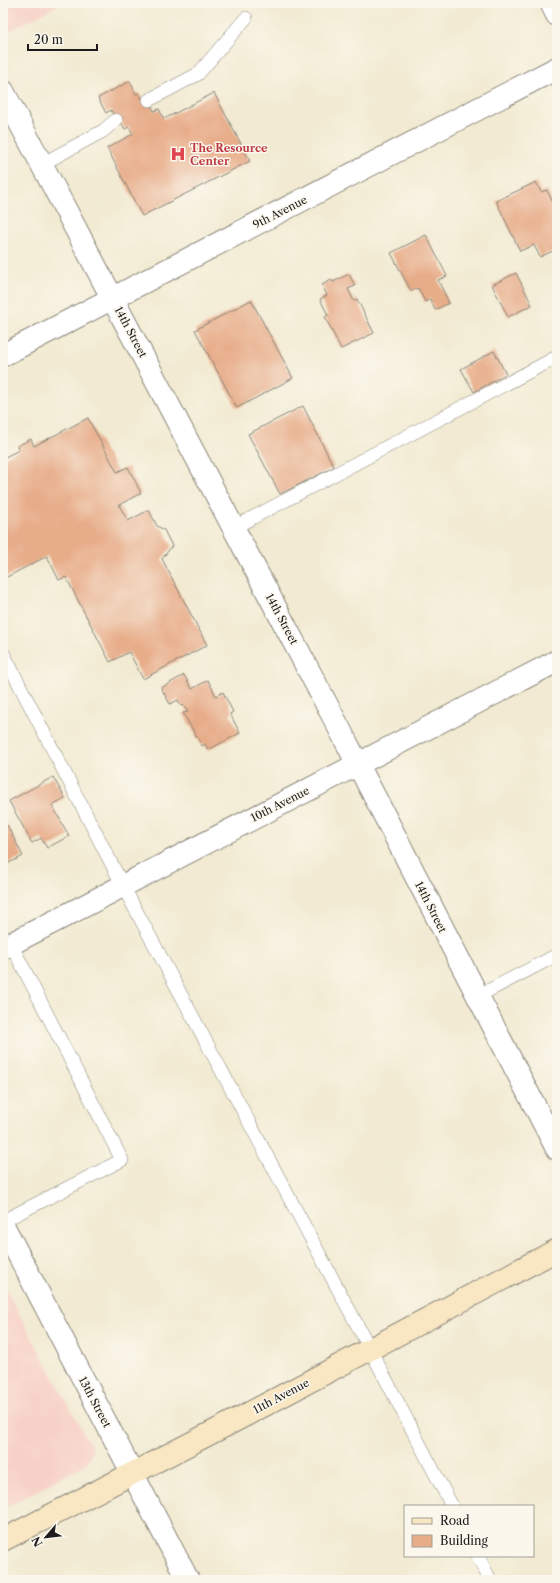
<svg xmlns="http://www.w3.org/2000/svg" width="560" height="1583" font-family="'Libre Caslon Text',serif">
  <rect width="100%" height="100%" fill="#fbf7ec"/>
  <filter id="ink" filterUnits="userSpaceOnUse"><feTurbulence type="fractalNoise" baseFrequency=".025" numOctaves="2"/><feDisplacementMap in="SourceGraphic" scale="8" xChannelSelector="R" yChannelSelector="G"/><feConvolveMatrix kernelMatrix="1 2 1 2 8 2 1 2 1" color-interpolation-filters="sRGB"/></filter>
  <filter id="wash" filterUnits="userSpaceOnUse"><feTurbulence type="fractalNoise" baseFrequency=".012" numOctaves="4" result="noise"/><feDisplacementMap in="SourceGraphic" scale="16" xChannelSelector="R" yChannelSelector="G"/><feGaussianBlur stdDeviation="0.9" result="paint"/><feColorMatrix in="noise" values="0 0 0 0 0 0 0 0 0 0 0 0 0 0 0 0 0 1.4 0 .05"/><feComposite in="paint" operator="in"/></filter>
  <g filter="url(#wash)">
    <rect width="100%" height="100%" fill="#f2ead2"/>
    <path fill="#f7d1c7" d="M3,3H62L4,34L3,31Z
      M3,1284L93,1450L86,1464L3,1509Z"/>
    <g id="blocks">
      <path fill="#e7ac88" d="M130,81L136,94L139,93L144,103L149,100L154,111L159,109L164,119L214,93L250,161L142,216L107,148L133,134L129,127L125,129L119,119L116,120L111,110L106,113L98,98Z
        M536,182L541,192L547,190L557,211V249L540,257L534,245L520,251L496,201Z
        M426,235L447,276L438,280L449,303L435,310L430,299L425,302L418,288L411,291L391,253Z
        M516,273L532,305L508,317L492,285Z
        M349,274L355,286L348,289L354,301L357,299L374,333L341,349L325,317L328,315L320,299L327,295L322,285L331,280L333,282Z
        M251,300L293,378L237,408L195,330Z
        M494,351L506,374L474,392L461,369Z
        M303,406L334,467L280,494L248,434Z
        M88,418L117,472L128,467L141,493L119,505L128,521L149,510L157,526L164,530L172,546L162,559L207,645L143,679L129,652L110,662L66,577L59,580L47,556L3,579V458L19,450L17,446L31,439L34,446Z
        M184,675L192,689L208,680L216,696L223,692L233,712L230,714L240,733L208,750L205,744L202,746L183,713L188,712L183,705L181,706L178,700L170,704L161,688Z
        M53,777L65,798L52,805L69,836L47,848L41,838L32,843L9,801Z
        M7,825L23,856L3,866V827Z"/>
    </g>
  </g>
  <g filter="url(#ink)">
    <use href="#blocks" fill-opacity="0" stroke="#878377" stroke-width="1"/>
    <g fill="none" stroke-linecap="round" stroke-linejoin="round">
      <g stroke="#878377" stroke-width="14">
        <path id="service" d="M149,100L198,74L246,18
          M42,164L103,131L116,120
          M233,528L557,357
          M3,653L123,886L370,1349L452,1506
          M478,996L557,955
          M3,1221L122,1160L11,944
          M478,1556L490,1580"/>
      </g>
      <g stroke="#878377" stroke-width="24">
        <path id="minor" d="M551,3L557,15
          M3,91L337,724L557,1149
          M3,355L557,68
          M3,948L557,661"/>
      </g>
      <g stroke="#878377" stroke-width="24">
        <path id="tertiary" d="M3,1225L188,1580"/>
      </g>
      <g stroke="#878377" stroke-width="24">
        <path id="secondary" d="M3,1540L244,1416L557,1250"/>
      </g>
      <use href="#service" stroke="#fff" stroke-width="13"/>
      <use href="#minor" stroke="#fff" stroke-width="22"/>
      <use href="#tertiary" stroke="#fff" stroke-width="22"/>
      <use href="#secondary" stroke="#f9e7c3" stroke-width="22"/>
    </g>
  </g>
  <defs>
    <g id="hospital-bare" transform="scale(1.2)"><path d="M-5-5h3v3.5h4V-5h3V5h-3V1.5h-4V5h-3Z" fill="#e0444e" stroke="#fbf7ec" stroke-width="2.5" paint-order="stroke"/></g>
  </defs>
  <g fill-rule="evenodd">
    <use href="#hospital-bare" x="178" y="154"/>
  </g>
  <g text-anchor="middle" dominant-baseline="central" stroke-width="3" stroke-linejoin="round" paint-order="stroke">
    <g font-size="11" font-weight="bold" fill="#be3a42" stroke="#fbf7ec" text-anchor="start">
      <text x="190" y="148">The Resource<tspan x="190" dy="13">Center</tspan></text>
    </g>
    <g font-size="11" fill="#1c1c1c" stroke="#fbf7ec">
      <text transform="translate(280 212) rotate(-27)">9th Avenue</text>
      <text transform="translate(131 332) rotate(62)">14th Street</text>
      <text transform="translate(282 619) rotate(62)">14th Street</text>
      <text transform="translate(280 804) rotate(-27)">10th Avenue</text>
      <text transform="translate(431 907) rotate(63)">14th Street</text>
      <text transform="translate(281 1396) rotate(-28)">11th Avenue</text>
      <text transform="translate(95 1402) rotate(62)">13th Street</text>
    </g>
  </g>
  <rect width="560" height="1583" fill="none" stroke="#fbf7ec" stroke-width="16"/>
  <rect x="404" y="1505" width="130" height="52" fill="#fbf7ec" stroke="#a29f99"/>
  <rect x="412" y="1518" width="20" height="6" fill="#f9e7c3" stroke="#a29f99"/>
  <text x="440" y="1525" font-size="12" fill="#1c1c1c">Road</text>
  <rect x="412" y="1535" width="20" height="12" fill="#e7ac88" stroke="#a29f99"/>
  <text x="440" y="1545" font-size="12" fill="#1c1c1c">Building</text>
  <g transform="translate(46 1537) rotate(242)" stroke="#fbf7ec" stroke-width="3" paint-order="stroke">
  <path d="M0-3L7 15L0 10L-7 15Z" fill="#1c1c1c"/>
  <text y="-6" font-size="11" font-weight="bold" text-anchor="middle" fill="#1c1c1c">N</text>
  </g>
  <path d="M28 44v6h69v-6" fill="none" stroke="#1c1c1c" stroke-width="2"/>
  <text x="34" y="44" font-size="12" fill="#1c1c1c" stroke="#fbf7ec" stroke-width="3" paint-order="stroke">20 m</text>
</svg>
